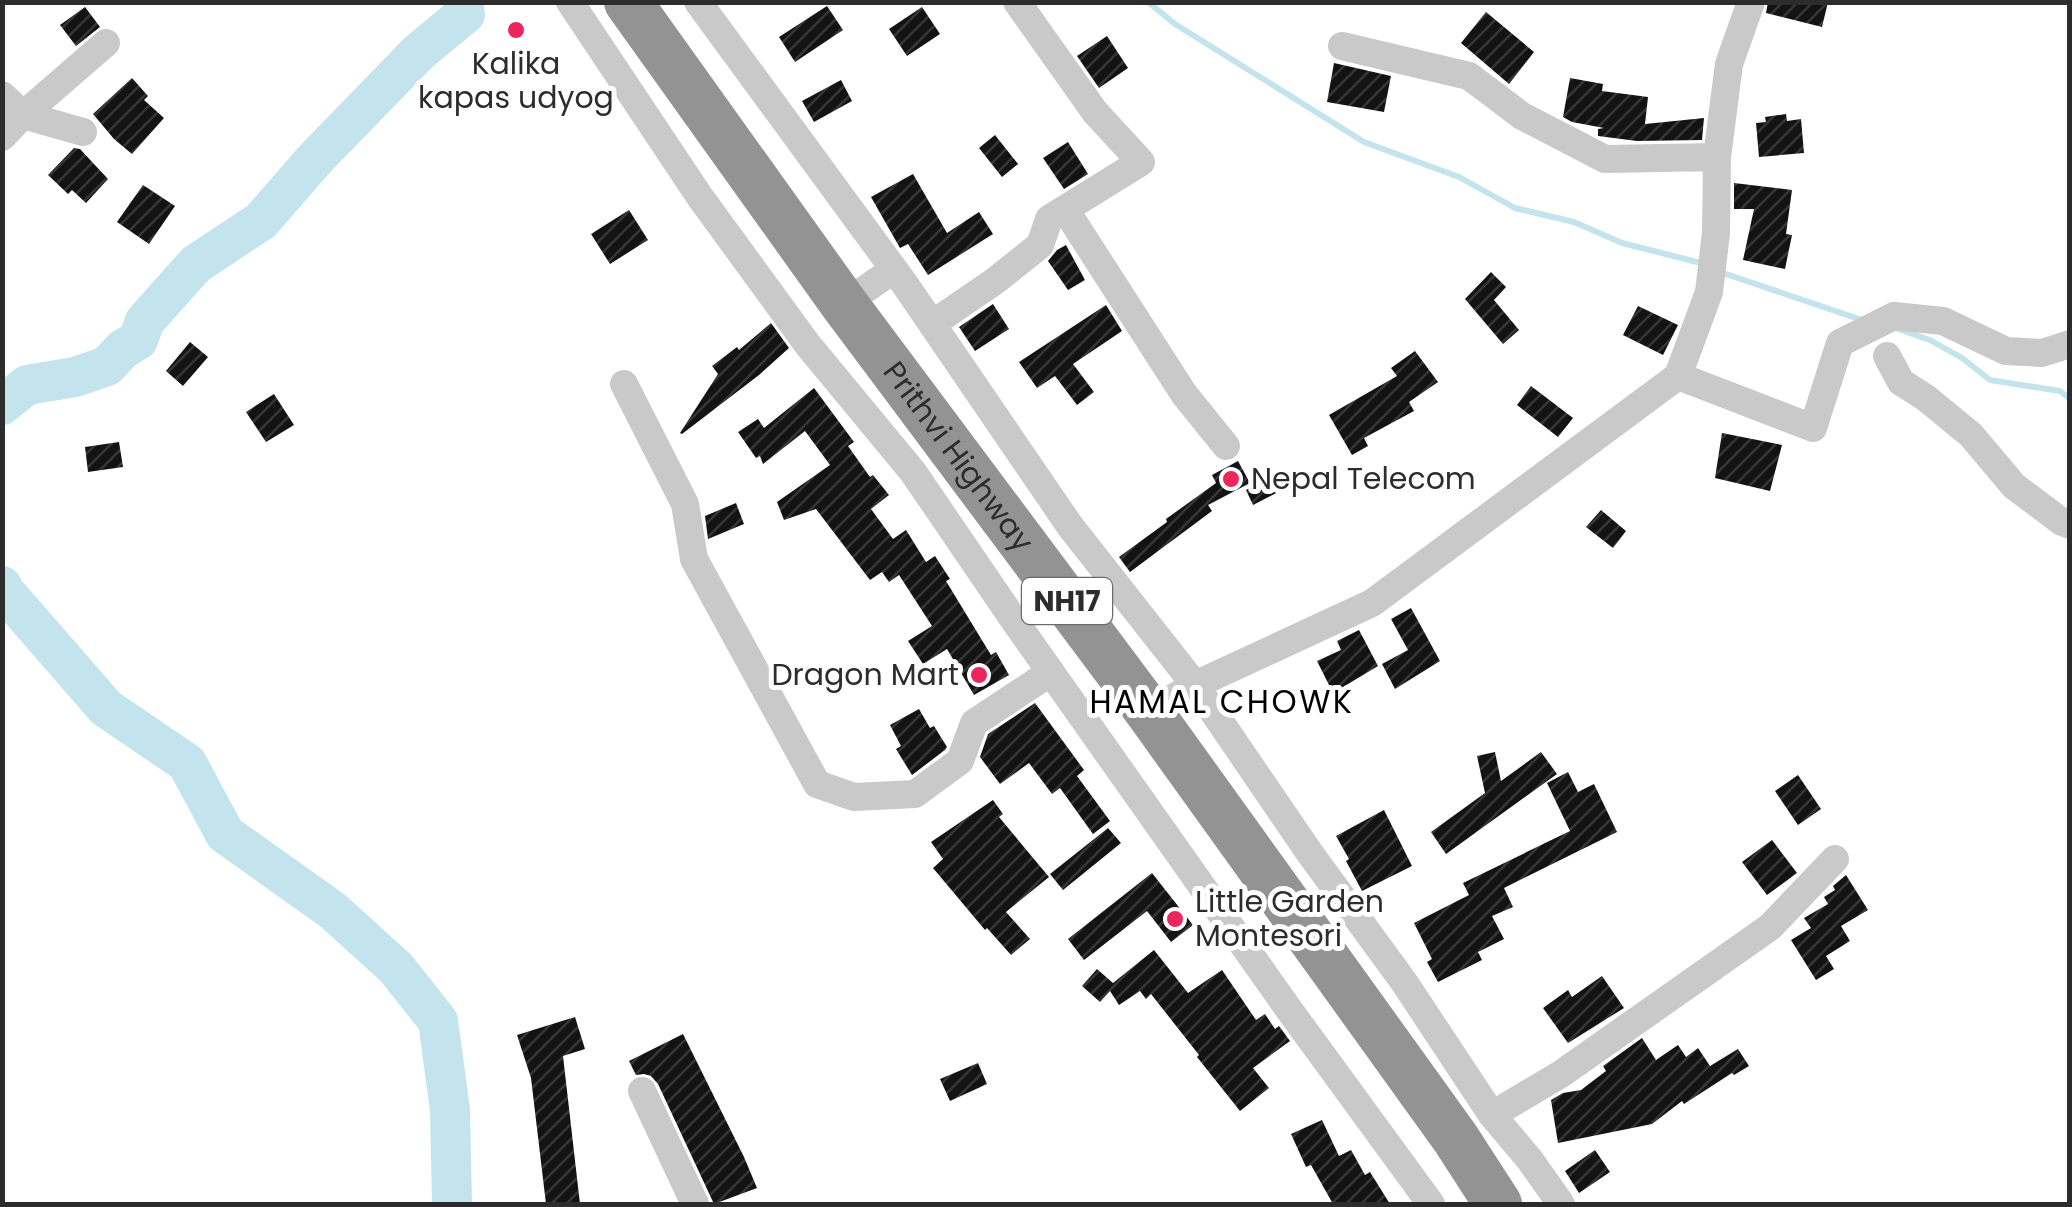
<svg xmlns="http://www.w3.org/2000/svg" width="2072" height="1207" font-family="Poppins,sans-serif">
<style>
.lines{fill:none;stroke-linecap:round;stroke-linejoin:round}
.stream{stroke:#c3e4ec;stroke-width:6}
.river{stroke:#c3e4ec;stroke-width:40}
.building{fill:url(#building-hatch)}
.street{stroke:#c9c9c9;stroke-width:28}
.highway{stroke:#939393;stroke-width:48}
.poi-dot{fill:#ec255c;stroke:#fff;stroke-width:4}
.labels{text-anchor:middle;stroke-width:10;stroke-linejoin:round;paint-order:stroke}
.shield{fill:#fff;stroke:#6b6b6b;stroke-width:2.5}
.shield-label{font-size:28px;font-weight:bold;fill:#2c2c2c}
.poi-label{font-size:30px;fill:#2c2c2c;stroke:#fff;text-anchor:start}
.street-label{font-size:30px;fill:#2c2c2c;stroke:#fff}
.neighbourhood-label{font-size:32px;letter-spacing:2.5px;fill:#000;stroke:#fff}
</style>
<defs>
<pattern id="building-hatch" width="6" height="6" patternUnits="userSpaceOnUse" patternTransform="scale(2.5)"><rect width="6" height="6" fill="#131313"/><path d="M-1 1l2-2M0 6l6-6M5 7l2-2" fill="none" stroke="#363636"/></pattern>
</defs>
<rect width="100%" height="100%" fill="#fff"/>
<g class="lines">
<path class="stream" d="M 1148,2 L 1175,24 L 1364,142 L 1459,177 L 1515,208 L 1574,222 L 1622,243 L 1697,262
M 1723,273 L 1862,320
M 1898,329 L 1930,340 L 1962,358 L 1990,380 L 2060,391 L 2070,399"/>
<path class="river" d="M 2,405 L 27,385 L 75,377 L 107,366 L 123,349 L 138,340 L 145,321 L 196,264 L 261,221 L 315,159 L 419,52 L 465,14 L 463,2
M 2,586 L 5,592 L 106,708 L 187,763 L 225,834 L 332,910 L 396,968 L 438,1021 L 450,1110 L 452,1204"/>
</g>
<path class="building" d="M 1768,2 L 1828,2 L 1822,27 L 1766,13 Z
M 827,6 L 843,30 L 795,62 L 779,37 Z
M 85,7 L 100,27 L 76,46 L 60,25 Z
M 922,7 L 940,34 L 907,56 L 889,29 Z
M 1486,12 L 1534,52 L 1509,84 L 1461,43 Z
M 1107,36 L 1128,68 L 1099,88 L 1077,56 Z
M 1334,63 L 1391,76 L 1384,112 L 1327,102 Z
M 132,78 L 148,96 L 144,100 L 164,118 L 132,154 L 114,139 L 93,114 Z
M 1570,78 L 1603,84 L 1602,91 L 1648,97 L 1645,124 L 1704,118 L 1702,140 L 1637,141 L 1598,136 L 1598,129 L 1604,128 L 1572,122 L 1563,117 Z
M 841,80 L 852,101 L 814,122 L 802,101 Z
M 1786,114 L 1787,121 L 1801,119 L 1804,153 L 1759,157 L 1756,123 L 1766,122 L 1765,117 Z
M 995,135 L 1018,164 L 1002,177 L 979,148 Z
M 1068,142 L 1088,174 L 1064,189 L 1043,158 Z
M 74,148 L 80,149 L 108,179 L 86,203 L 72,190 L 68,194 L 48,175 Z
M 913,174 L 947,233 L 979,212 L 993,234 L 928,275 L 908,244 L 900,248 L 871,197 Z
M 1734,183 L 1792,190 L 1786,234 L 1792,235 L 1785,269 L 1743,260 L 1754,209 L 1734,209 Z
M 143,185 L 175,206 L 149,244 L 117,222 Z
M 629,210 L 648,240 L 610,264 L 591,234 Z
M 1066,245 L 1085,280 L 1068,290 L 1048,261 L 1057,250 Z
M 1491,272 L 1506,287 L 1494,300 L 1519,330 L 1503,344 L 1465,299 Z
M 993,304 L 1009,329 L 975,351 L 959,327 Z
M 1106,305 L 1122,331 L 1073,364 L 1094,392 L 1077,405 L 1055,376 L 1037,388 L 1019,362 Z
M 1638,306 L 1678,325 L 1663,355 L 1623,335 Z
M 771,323 L 789,348 L 759,375 L 682,434 L 680,433 L 718,374 L 712,366 L 737,347 L 739,350 Z
M 190,342 L 208,357 L 183,386 L 166,371 Z
M 1415,351 L 1438,382 L 1409,402 L 1414,411 L 1364,438 L 1368,446 L 1352,455 L 1329,415 L 1397,376 L 1391,368 Z
M 1531,386 L 1573,418 L 1558,437 L 1517,405 Z
M 814,388 L 854,442 L 848,446 L 870,477 L 873,475 L 889,495 L 871,509 L 893,539 L 906,530 L 926,562 L 935,556 L 950,579 L 946,581 L 991,655 L 996,652 L 1009,675 L 974,695 L 947,649 L 923,664 L 908,641 L 932,626 L 899,575 L 889,582 L 882,572 L 870,580 L 816,509 L 784,520 L 777,502 L 830,465 L 805,431 L 763,464 L 760,456 L 756,458 L 738,432 L 758,419 L 764,428 Z
M 274,394 L 294,425 L 266,442 L 246,412 Z
M 1722,433 L 1782,445 L 1770,491 L 1715,478 Z
M 119,442 L 123,467 L 88,472 L 85,447 Z
M 1238,461 L 1250,483 L 1208,505 L 1212,511 L 1130,572 L 1119,557 L 1167,522 L 1166,519 L 1216,483 L 1212,475 Z
M 1281,472 L 1288,487 L 1253,505 L 1246,490 Z
M 736,503 L 744,524 L 708,539 L 705,516 Z
M 1601,510 L 1626,531 L 1613,548 L 1586,527 Z
M 1411,608 L 1440,661 L 1395,689 L 1382,664 L 1408,650 L 1391,619 Z
M 1359,630 L 1378,666 L 1333,693 L 1317,661 L 1341,650 L 1337,641 Z
M 1035,703 L 1084,770 L 1077,776 L 1110,821 L 1093,834 L 1060,788 L 1052,794 L 1029,763 L 1000,784 L 980,757 L 988,734 Z
M 919,709 L 930,728 L 934,726 L 947,747 L 945,750 L 912,775 L 896,749 L 901,746 L 890,725 Z
M 1495,752 L 1501,781 L 1541,752 L 1557,774 L 1446,854 L 1431,832 L 1485,793 L 1477,756 Z
M 1568,772 L 1578,792 L 1594,784 L 1617,832 L 1504,888 L 1513,907 L 1492,916 L 1504,939 L 1478,952 L 1482,960 L 1438,982 L 1427,962 L 1432,959 L 1414,923 L 1469,895 L 1463,883 L 1570,831 L 1547,783 Z
M 1798,775 L 1821,809 L 1798,825 L 1775,791 Z
M 993,800 L 1003,814 L 999,817 L 1049,877 L 1006,912 L 1030,939 L 1011,955 L 987,928 L 985,930 L 933,868 L 943,859 L 931,842 Z
M 1384,810 L 1412,866 L 1362,891 L 1346,861 L 1349,859 L 1336,836 Z
M 1108,828 L 1121,843 L 1063,890 L 1050,874 Z
M 1772,840 L 1797,873 L 1767,895 L 1742,862 Z
M 1152,873 L 1193,925 L 1171,942 L 1147,911 L 1084,960 L 1068,939 Z
M 1846,875 L 1868,910 L 1841,926 L 1850,941 L 1826,956 L 1834,969 L 1816,980 L 1791,940 L 1811,928 L 1804,918 L 1828,904 L 1824,897 L 1835,890 L 1833,886 Z
M 1154,950 L 1188,993 L 1222,970 L 1256,1020 L 1265,1014 L 1275,1029 L 1279,1026 L 1290,1041 L 1253,1068 L 1269,1088 L 1240,1111 L 1197,1057 L 1199,1055 L 1151,994 L 1146,999 L 1140,991 L 1119,1005 L 1110,991 L 1100,1002 L 1082,986 L 1097,969 L 1113,983 Z
M 1602,976 L 1624,1008 L 1568,1043 L 1543,1008 L 1568,990 L 1572,997 Z
M 575,1017 L 585,1049 L 563,1056 L 580,1204 L 546,1204 L 531,1078 L 517,1035 Z
M 683,1034 L 744,1157 L 757,1188 L 714,1204 L 658,1084 L 651,1076 L 644,1074 L 636,1075 L 629,1061 Z
M 1642,1038 L 1656,1060 L 1678,1045 L 1686,1057 L 1698,1048 L 1710,1066 L 1738,1049 L 1749,1066 L 1734,1075 L 1732,1073 L 1684,1104 L 1682,1101 L 1652,1124 L 1558,1143 L 1551,1100 L 1563,1093 L 1581,1090 L 1606,1071 L 1603,1066 Z
M 978,1063 L 987,1084 L 950,1101 L 940,1079 Z
M 1322,1120 L 1339,1156 L 1351,1150 L 1365,1175 L 1370,1172 L 1390,1204 L 1333,1204 L 1311,1165 L 1306,1167 L 1291,1134 Z
M 1595,1150 L 1610,1172 L 1579,1193 L 1565,1171 Z"/>
<g class="lines">
<path class="street" d="M 570,2 L 700,197 L 808,345 L 913,472 L 1016,623 L 1290,1011 L 1431,1204
M 698,2 L 904,283 L 1070,526 L 1195,685 L 1309,852 L 1404,982 L 1492,1115 L 1530,1160 L 1561,1204
M 1342,46 L 1469,76 L 1522,116 L 1605,159 L 1717,157
M 2,95 L 23,115 L 106,43
M 2,137 L 23,115 L 83,132
M 1065,209 L 1184,394 L 1226,446
M 844,304 L 893,270
M 932,324 L 995,281 L 1040,245 L 1049,219 L 1141,162 L 1095,112 L 1017,2
M 1887,356 L 1901,382 L 1926,398 L 1971,435 L 2014,486 L 2062,522 L 2070,525
M 1678,376 L 1813,428 L 1840,343 L 1894,316 L 1943,321 L 2006,351 L 2042,353 L 2070,344
M 624,384 L 685,504 L 694,559 L 817,784 L 854,797 L 915,794 L 960,761 L 974,723 L 1051,672
M 1149,712 L 1195,685 L 1372,603 L 1678,376 L 1709,292 L 1716,233 L 1717,157 L 1729,64 L 1751,2
M 642,1091 L 695,1204
M 1492,1115 L 1561,1074 L 1770,927 L 1835,859"/>
<path class="highway" id="s1" d="M 628,2 L 844,304 L 1149,712 L 1456,1139 L 1498,1204"/>
</g>
<g class="poi-dot">
<circle cx="516" cy="30" r="10"/>
<circle cx="1231" cy="479" r="10"/>
<circle cx="979" cy="675" r="10"/>
<circle cx="1175" cy="919" r="10"/>
</g>
<g class="labels">
<rect class="shield" x="1022" y="578" width="90" height="46" rx="8"/>
<g class="shield-label">
<text x="1067" y="611">NH17</text>
</g>
<g class="poi-label">
<text x="516" y="74" text-anchor="middle">Kalika<tspan x="516" dy="34">kapas udyog</tspan></text>
<text x="1251" y="489">Nepal Telecom</text>
<text x="959" y="685" text-anchor="end">Dragon Mart</text>
<text x="1195" y="912">Little Garden<tspan x="1195" dy="34">Montesori</tspan></text>
</g>
<g class="street-label">
<text dy="10" stroke="none"><textPath href="#s1" startOffset="562">Prithvi Highway</textPath></text>
</g>
<g class="neighbourhood-label">
<text x="1222" y="713">HAMAL CHOWK</text>
</g>
</g>
<rect width="2072" height="1207" fill="none" stroke="#2c2c2c" stroke-width="10"/>
</svg>
